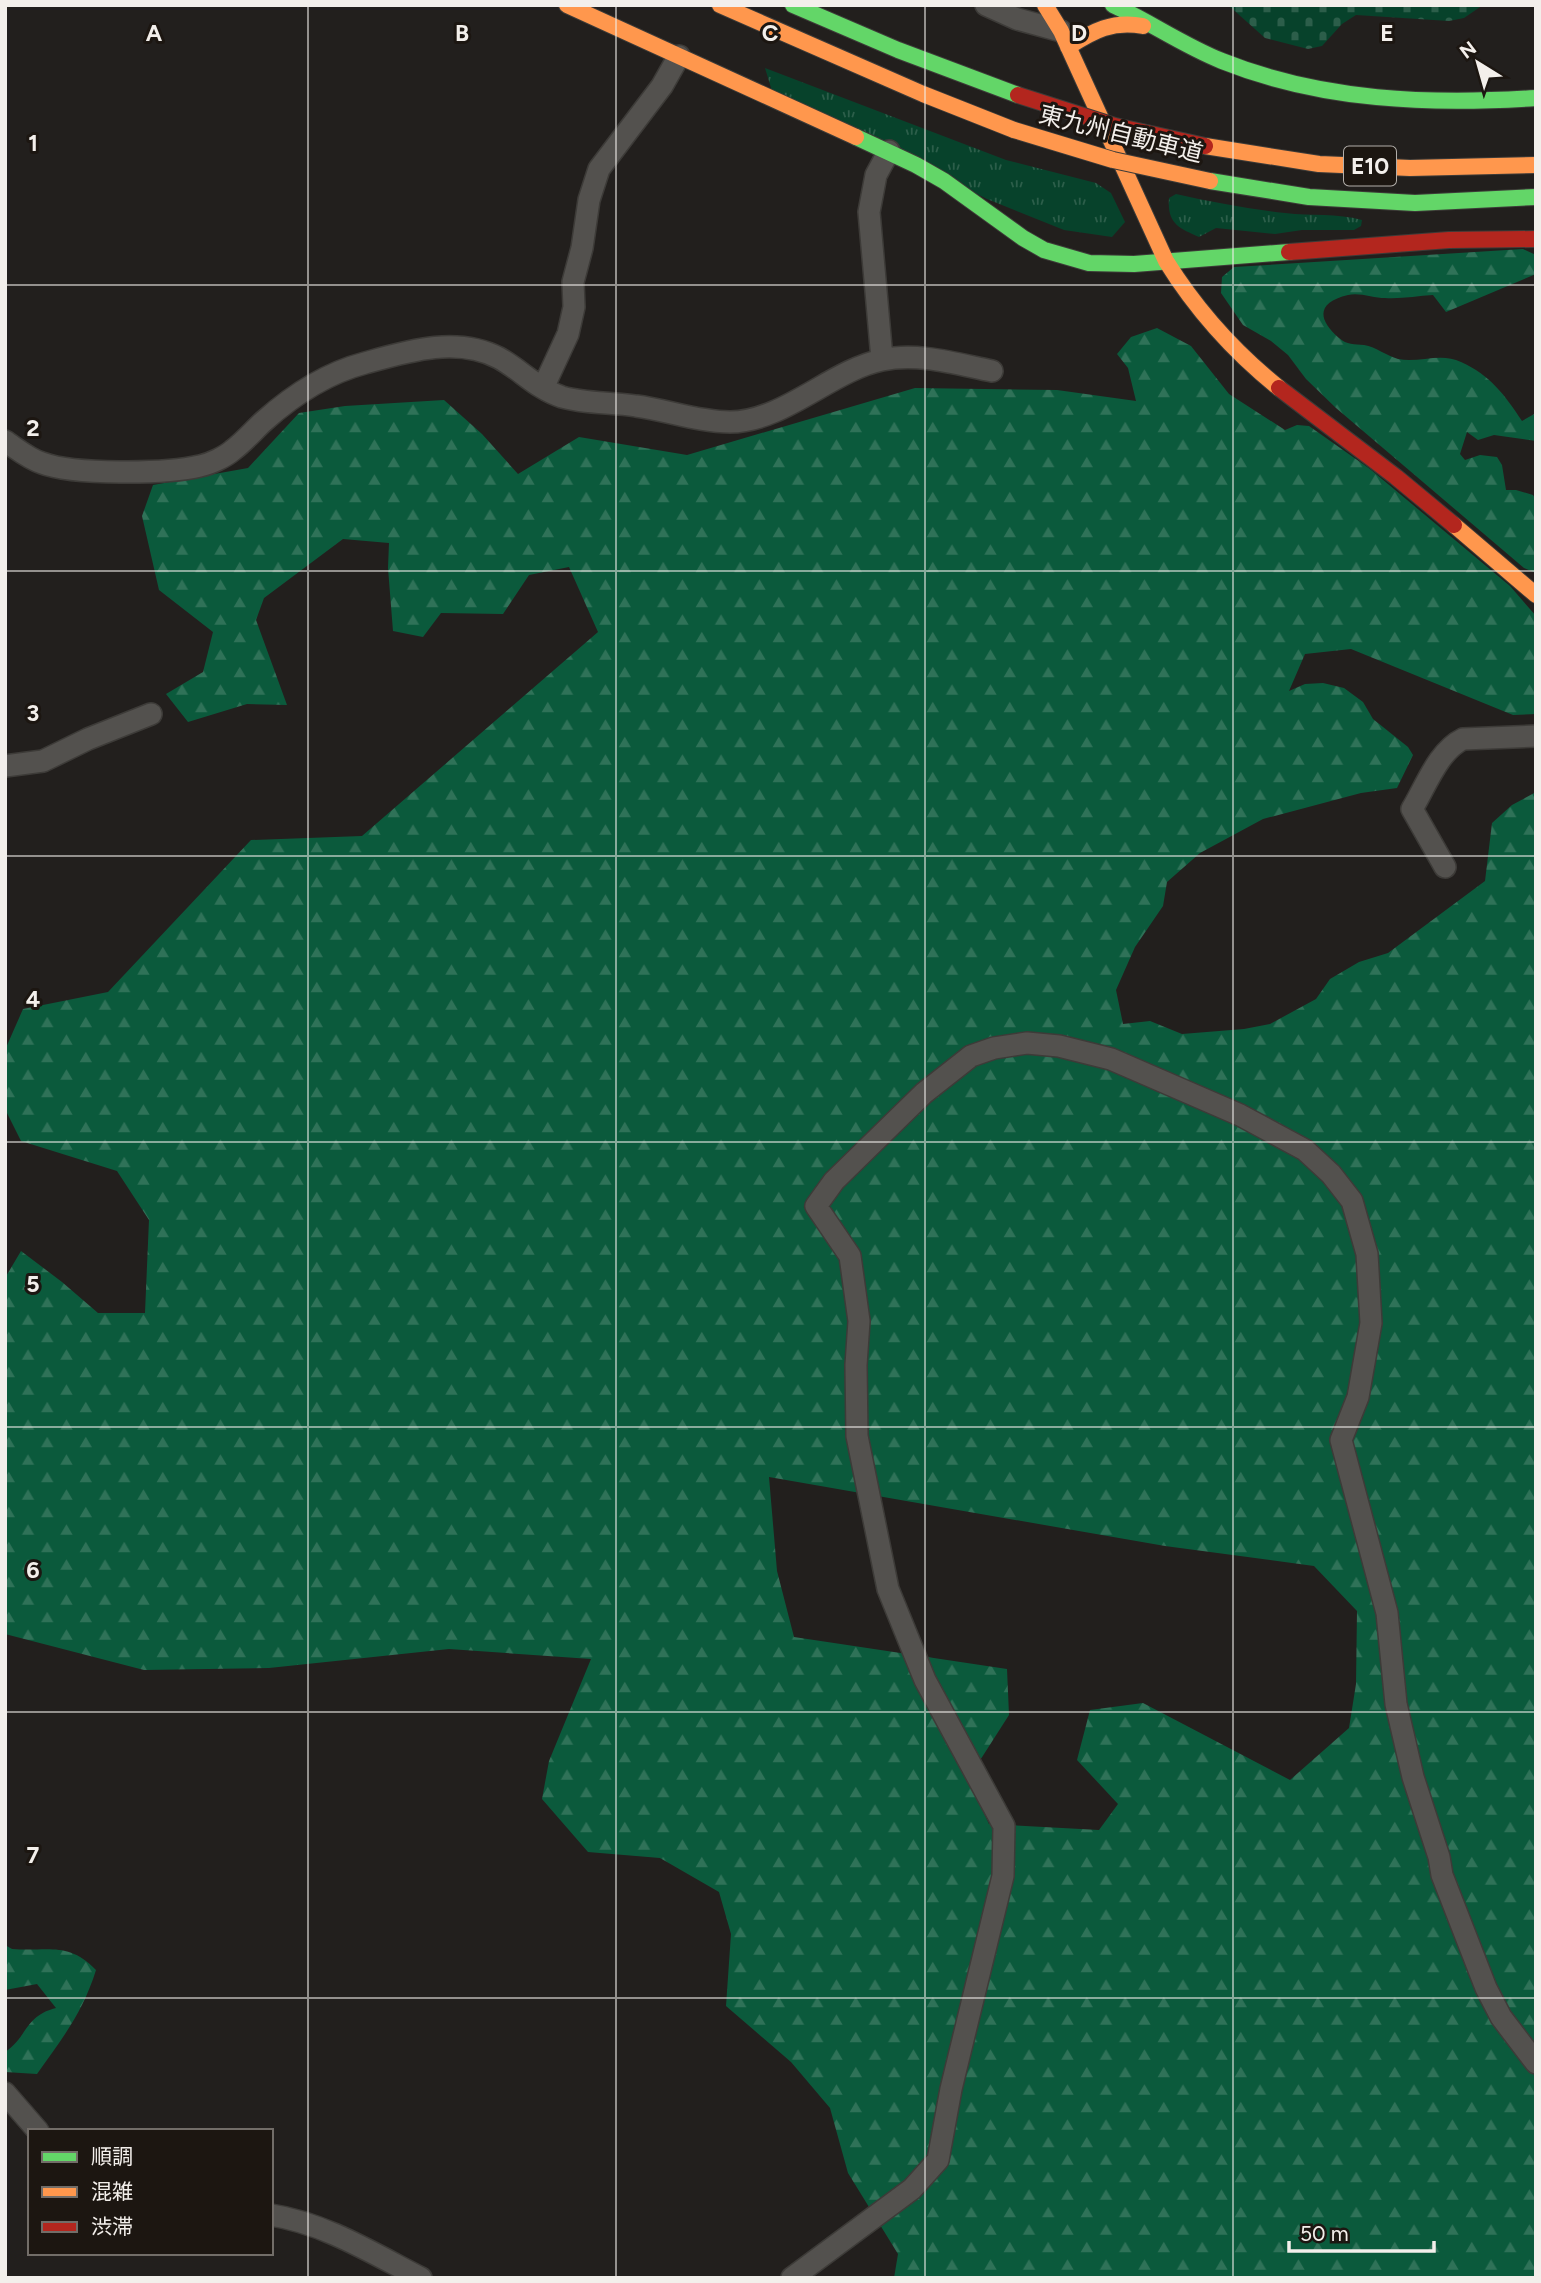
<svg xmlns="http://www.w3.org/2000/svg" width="1541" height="2283" font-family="Figtree,'Noto Sans JP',sans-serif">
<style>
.grass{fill:url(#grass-tufts)}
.forest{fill:url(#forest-firs);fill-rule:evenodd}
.cemetery{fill:url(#cemetery-stones)}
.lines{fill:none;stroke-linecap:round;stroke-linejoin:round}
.street-casing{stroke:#3d3b38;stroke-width:24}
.fast-casing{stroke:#3d3b38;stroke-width:18}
.slow-casing{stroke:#3d3b38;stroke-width:18}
.jam-casing{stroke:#3d3b38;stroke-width:18}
.street{stroke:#53514e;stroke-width:21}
.fast{stroke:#63d668;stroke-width:16}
.slow{stroke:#ff974d;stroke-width:16}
.jam{stroke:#b3261e;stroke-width:16}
.slow-bridge-casing{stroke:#3d3b38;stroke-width:18;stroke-linecap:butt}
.jam-bridge-casing{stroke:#3d3b38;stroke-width:18;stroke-linecap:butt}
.slow-bridge{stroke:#ff974d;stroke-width:16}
.jam-bridge{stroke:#b3261e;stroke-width:16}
.grid{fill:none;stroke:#f3efeb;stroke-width:2;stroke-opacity:0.55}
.labels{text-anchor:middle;stroke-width:6;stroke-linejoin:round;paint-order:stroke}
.shield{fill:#1c1611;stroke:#b2aeaa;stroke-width:2}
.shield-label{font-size:23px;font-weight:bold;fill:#f3efeb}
.street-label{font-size:24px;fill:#f3efeb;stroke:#1c1611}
.grid-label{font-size:23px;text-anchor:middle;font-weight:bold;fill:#f3efeb;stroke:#1c1611;stroke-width:6;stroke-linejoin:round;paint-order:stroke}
</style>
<defs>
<pattern id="grass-tufts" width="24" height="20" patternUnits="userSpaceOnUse" patternTransform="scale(1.75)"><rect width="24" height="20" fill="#07422b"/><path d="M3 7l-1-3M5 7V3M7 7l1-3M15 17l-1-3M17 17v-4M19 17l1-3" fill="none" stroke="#2c5e4a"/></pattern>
<pattern id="forest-firs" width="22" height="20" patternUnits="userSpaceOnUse" patternTransform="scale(1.75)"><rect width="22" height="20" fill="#0b5a3c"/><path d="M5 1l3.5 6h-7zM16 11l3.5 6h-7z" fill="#2f7258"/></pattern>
<pattern id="cemetery-stones" width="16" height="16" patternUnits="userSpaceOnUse" patternTransform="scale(1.75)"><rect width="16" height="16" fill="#07422b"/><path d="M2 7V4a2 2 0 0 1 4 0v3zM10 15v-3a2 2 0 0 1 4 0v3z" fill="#2c5e4a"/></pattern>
</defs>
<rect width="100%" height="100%" fill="#221f1d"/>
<path class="grass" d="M 765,68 L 1006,160 L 1096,183 L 1111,193 L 1125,222 L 1112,237 L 1064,230 L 987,199 L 772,91 Z
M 1176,194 C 1212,202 1248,209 1285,213 C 1311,216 1337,213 1362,220 L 1361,226 L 1354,230 L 1302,230 L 1275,234 L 1216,228 L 1199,237 C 1179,228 1167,224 1169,198 Z"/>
<path class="forest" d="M 1523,249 L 1536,255 L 1536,274 L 1446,312 L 1433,295 C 1417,296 1401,299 1385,298 C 1374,298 1359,292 1348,295 C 1318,302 1316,318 1339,338 C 1347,345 1354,344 1364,345 C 1376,347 1387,356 1398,359 C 1420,363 1441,352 1461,362 C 1490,375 1505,395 1522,421 L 1536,413 L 1536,441 L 1494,435 L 1478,440 L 1467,432 L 1460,454 L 1465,460 L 1480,455 L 1497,457 L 1502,465 L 1506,490 L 1516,490 L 1533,495 L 1536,500 L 1536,573 L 1524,568 L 1336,408 L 1306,379 L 1288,355 L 1271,341 L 1243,325 L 1221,293 L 1222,277 L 1234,267 Z
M 1157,328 L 1191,346 L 1229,394 L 1285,430 L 1297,425 L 1309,426 L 1370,469 L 1510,586 L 1536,616 L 1536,714 L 1513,715 L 1351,649 L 1305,654 L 1289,691 L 1305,684 L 1323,683 L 1344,688 L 1363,702 L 1373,719 L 1408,747 L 1413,755 L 1397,788 L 1361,793 L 1263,819 L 1200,853 L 1167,882 L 1163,906 L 1135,947 L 1116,990 L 1123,1024 L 1150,1021 L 1182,1034 L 1244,1029 L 1270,1024 L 1316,999 L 1330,979 L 1359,962 L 1388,953 L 1485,881 L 1492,823 L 1512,805 L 1536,792 L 1536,2278 L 894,2278 L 898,2254 L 848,2173 L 830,2108 L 791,2062 L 726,2006 L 731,1934 L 719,1892 L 660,1858 L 588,1852 L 542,1799 L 549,1761 L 591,1659 L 449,1649 L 269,1668 L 144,1670 L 5,1634 L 5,1278 L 21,1251 L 62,1282 L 98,1313 L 145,1313 L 149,1220 L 117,1171 L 21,1141 L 5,1109 L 5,1050 L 23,1009 L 108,992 L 251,840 L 362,836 L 598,632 L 569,567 L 529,575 L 503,614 L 441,613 L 423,637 L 393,631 L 388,568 L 389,543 L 343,539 L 264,598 L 256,620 L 287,705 L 247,704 L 188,722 L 166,694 L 203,672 L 213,632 L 159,590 L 142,516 L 153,485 L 248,468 L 299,413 L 345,406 L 444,400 L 482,434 L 518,474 L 579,437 L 687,455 L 915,388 L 1057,390 L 1136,401 L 1128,368 L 1117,354 L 1131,337 ZM 769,1477 L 1165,1546 L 1314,1566 L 1357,1611 L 1356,1684 L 1349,1728 L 1290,1780 L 1143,1703 L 1090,1710 L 1077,1760 L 1118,1804 L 1099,1830 L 989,1824 L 968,1779 L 1009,1715 L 1007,1669 L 794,1637 L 777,1571 Z
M 5,1945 L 12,1949 C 48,1952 68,1941 96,1970 C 83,2012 62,2039 37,2074 L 5,2072 L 5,2052 C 28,2037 24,2016 56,2008 L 37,1984 L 5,1990 Z"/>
<path class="cemetery" d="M 1228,5 L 1483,5 L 1464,18 L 1449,21 L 1356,15 L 1342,24 L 1322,46 L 1308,49 L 1265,38 Z"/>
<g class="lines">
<defs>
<path id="street" d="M 986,5 L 1017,19 L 1061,31
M 882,359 L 869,212 L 876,175 L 889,151
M 543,388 L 568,334 L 574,307 L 573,282 L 582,248 L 589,200 L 599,169 L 662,86 L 679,56
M 5,441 C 17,449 29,459 42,463 C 73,475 167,474 200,466 C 210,464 225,457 233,450 C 244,442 254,430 264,421 C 293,395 327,373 365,363 C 408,351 457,336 499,358 C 521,370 537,389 562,397 C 586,404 612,402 636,406 C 667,410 698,422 730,422 C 783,422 832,370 882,360 C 918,352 957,364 992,371
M 5,766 L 43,761 L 88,739 L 151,714
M 1445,867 L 1412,809 C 1426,786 1438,751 1463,739 L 1536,736
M 5,2093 L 38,2131
M 271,2215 C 324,2223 374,2254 421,2278
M 792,2278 L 912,2189 L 938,2160 L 951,2089 L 1003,1876 L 1004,1826 L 925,1680 L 888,1589 L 857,1436 L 856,1365 L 859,1321 L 850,1256 L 816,1206 L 834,1181 L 924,1093 L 971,1056 L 994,1048 L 1027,1043 L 1059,1046 L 1111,1059 L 1240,1115 L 1305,1150 L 1331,1174 L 1352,1201 L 1367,1254 L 1371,1323 L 1358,1397 L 1341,1440 L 1387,1613 L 1396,1704 L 1413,1777 L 1439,1857 L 1442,1875 L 1486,1988 L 1501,2017 L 1536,2063"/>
<path id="fast" d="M 793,5 L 898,50 L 1018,95
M 1113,5 C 1150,22 1184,46 1222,61 C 1322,101 1430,105 1536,98
M 856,137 L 916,165 L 944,181 L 1023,238 L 1044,250 L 1089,263 L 1134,264 L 1289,252
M 1210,181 L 1309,197 L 1415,203 L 1536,197"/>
<path id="slow" d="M 567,5 L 856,137
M 720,5 L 923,94 L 1014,130
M 1045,5 L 1061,31 L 1166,261 C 1197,311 1233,351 1279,388
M 1068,47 C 1093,31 1113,20 1143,26
M 1205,146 L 1319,164 L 1410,168 L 1536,165
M 1454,525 L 1536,595"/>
<path id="jam" d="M 1289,252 L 1449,240 L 1536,239
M 1279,388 L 1396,477 L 1454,525"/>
</defs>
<use href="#street" class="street-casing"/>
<use href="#fast" class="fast-casing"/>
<use href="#slow" class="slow-casing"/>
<use href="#jam" class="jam-casing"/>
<use href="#street" class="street"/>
<use href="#fast" class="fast"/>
<use href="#slow" class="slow"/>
<use href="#jam" class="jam"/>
<defs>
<path id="slow-bridge" d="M 1014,130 L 1113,160 L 1210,181"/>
<path id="jam-bridge" d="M 1018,95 L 1115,126 L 1205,146"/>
</defs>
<use href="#slow-bridge" class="slow-bridge-casing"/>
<use href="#jam-bridge" class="jam-bridge-casing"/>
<use href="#slow-bridge" class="slow-bridge"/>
<use href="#jam-bridge" class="jam-bridge"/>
</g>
<path class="grid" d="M 308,5 L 308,2278M 616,5 L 616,2278M 925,5 L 925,2278M 1233,5 L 1233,2278M 5,285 L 1536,285M 5,571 L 1536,571M 5,856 L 1536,856M 5,1142 L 1536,1142M 5,1427 L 1536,1427M 5,1712 L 1536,1712M 5,1998 L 1536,1998"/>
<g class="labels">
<rect class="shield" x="1344" y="146.5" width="52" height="39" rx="5"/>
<g class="shield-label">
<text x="1370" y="174">E10</text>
</g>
<g class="street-label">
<text transform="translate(1121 134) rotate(14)" y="8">東九州自動車道</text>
</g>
</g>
<g class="grid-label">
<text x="154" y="41">A</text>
<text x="462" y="41">B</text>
<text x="770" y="41">C</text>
<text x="1079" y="41">D</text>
<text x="1387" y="41">E</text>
<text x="33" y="151">1</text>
<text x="33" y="436">2</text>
<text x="33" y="721">3</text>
<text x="33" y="1007">4</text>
<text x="33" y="1292">5</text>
<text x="33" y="1578">6</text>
<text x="33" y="1863">7</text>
</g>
<rect width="1541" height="2283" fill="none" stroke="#f3efeb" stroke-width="14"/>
<rect x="28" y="2129" width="245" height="126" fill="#1c1611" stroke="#726d68" stroke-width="2"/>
<rect x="42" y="2152" width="35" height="10" fill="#63d668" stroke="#726d68" stroke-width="2"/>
<text x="91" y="2164" font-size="21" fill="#f3efeb">順調</text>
<rect x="42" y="2187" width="35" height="10" fill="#ff974d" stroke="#726d68" stroke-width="2"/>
<text x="91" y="2199" font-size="21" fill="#f3efeb">混雑</text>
<rect x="42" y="2222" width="35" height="10" fill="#b3261e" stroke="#726d68" stroke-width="2"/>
<text x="91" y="2234" font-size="21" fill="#f3efeb">渋滞</text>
<g transform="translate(1478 63) rotate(323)" stroke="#1c1611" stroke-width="5" paint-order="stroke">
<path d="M0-5L12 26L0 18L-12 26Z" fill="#f3efeb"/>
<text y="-10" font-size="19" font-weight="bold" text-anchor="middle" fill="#f3efeb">N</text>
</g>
<path d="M1289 2241v10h145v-10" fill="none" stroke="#f3efeb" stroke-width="3.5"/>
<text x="1300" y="2241" font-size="21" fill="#f3efeb" stroke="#1c1611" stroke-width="5" paint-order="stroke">50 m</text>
</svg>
